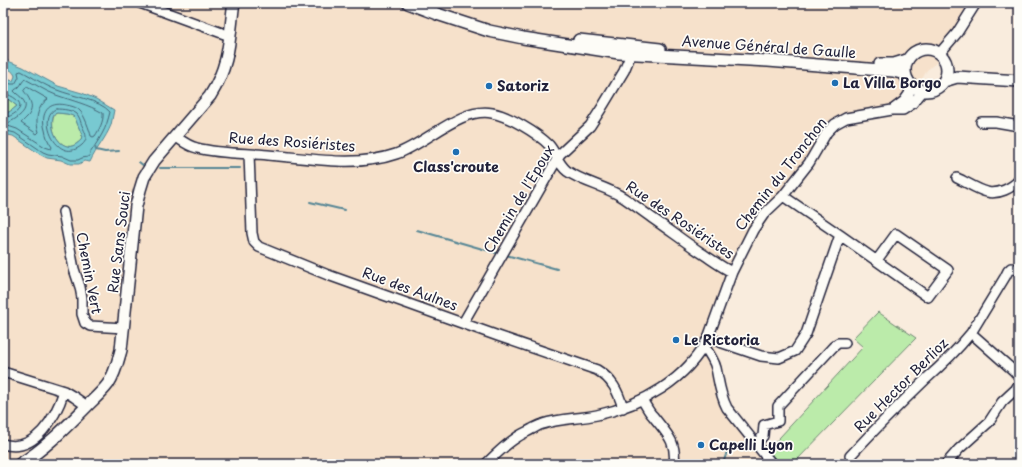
<svg xmlns="http://www.w3.org/2000/svg" width="1022" height="467" font-family="'Playpen Sans',sans-serif">
<style>
.built{fill:#f6e1cb}
.green{fill:#bbebaa;stroke:#6e8672}
.water{fill:#78c9d1;stroke:#568695;fill-rule:evenodd}
.lines{fill:none;stroke-linecap:round;stroke-linejoin:round}
.shore{stroke:#446577;stroke-width:1}
.stream{stroke:#568695;stroke-width:2}
.minor-casing{stroke:#22223b;stroke-width:12}
.major-casing{stroke:#22223b;stroke-width:14}
.minor{stroke:#fdfcf7;stroke-width:9}
.major{stroke:#fdfcf7;stroke-width:11}
.poi-dot{fill:#1f6fb2;stroke:#fdfcf7;stroke-width:1.5}
.labels{text-anchor:middle;stroke-width:3.5;stroke-linejoin:round;paint-order:stroke}
.street-label{font-size:14px;fill:#22223b;stroke:#fdfcf7}
.poi-label{font-size:14px;font-weight:bold;fill:#22223b;stroke:#fdfcf7;text-anchor:start}
</style>
<rect width="100%" height="100%" fill="#f9ecdd"/>
<filter id="ink" filterUnits="userSpaceOnUse"><feTurbulence type="fractalNoise" baseFrequency=".025" numOctaves="2"/><feDisplacementMap in="SourceGraphic" scale="8" xChannelSelector="R" yChannelSelector="G"/><feConvolveMatrix kernelMatrix="1 2 1 2 8 2 1 2 1" color-interpolation-filters="sRGB"/></filter>
<g filter="url(#ink)">
<path class="built" d="M 3,3 L 978,3 L 979,5 L 950,52 L 927,70 L 909,103 L 835,124 L 750,231 L 713,325 L 721,401 L 769,464 L 3,464 Z"/>
<path class="green" d="M 3,97 L 8,99 L 17,106 C 12,110 9,113 3,114 Z
M 57,113 L 67,114 L 73,116 L 75,118 L 82,135 L 81,140 C 78,143 72,148 67,146 C 55,143 49,124 55,114 Z
M 878,312 L 916,338 L 793,464 L 779,464 L 768,450 L 863,347 L 853,338 Z"/>
<path class="water" d="M 3,59 L 23,67 L 58,86 L 82,93 L 96,99 L 114,110 C 113,115 112,120 111,125 C 106,138 96,149 90,162 L 84,161 L 79,164 L 70,164 L 61,160 L 47,158 L 41,155 L 13,136 L 3,134 L 3,114 C 9,113 12,110 17,106 L 8,99 L 3,97 L 3,76 L 7,79 L 13,81 L 15,76 C 13,70 8,69 3,67 ZM 57,113 L 67,114 L 73,116 L 75,118 L 82,135 L 81,140 C 78,143 72,148 67,146 C 55,143 49,124 54,114 Z"/>
<g class="lines">
<path class="shore" d="M 25,79 C 35,84 45,91 56,95 C 73,101 87,104 103,113 C 104,121 99,130 95,136 L 93,137 L 91,136 C 90,131 84,114 80,111 C 77,107 71,106 66,105 C 48,101 40,113 45,130 C 46,136 48,142 52,147 L 51,149 L 45,147 L 17,129 L 8,126 L 7,124 L 8,123 C 16,119 31,110 23,100 C 21,96 16,94 14,91 C 15,89 17,89 19,87 C 22,84 22,81 25,79 Z
M 3,81 L 11,84 L 15,84 L 19,77 L 18,72 L 21,71 C 33,77 45,86 57,90 C 72,96 100,100 110,112 C 108,120 106,127 102,134 C 98,142 92,149 88,157 L 82,158 L 78,160 L 71,160 L 62,156 L 48,154 L 43,152 L 15,133 L 3,130
M 27,87 L 48,99 C 46,101 43,103 41,106 C 36,115 36,123 39,132 L 37,134 L 21,123 C 23,121 25,119 28,116 C 35,107 30,99 24,91 Z
M 3,93 C 8,94 20,99 20,106 C 20,112 8,118 3,118
M 56,109 C 63,109 72,110 77,114 C 79,117 80,119 81,123 C 84,131 90,138 82,145 C 57,167 36,115 56,109 Z"/>
<path class="stream" d="M 95,147 L 96,150 L 105,152 L 119,151
M 139,162 L 144,166
M 160,168 L 240,168
M 310,202 L 344,210
M 417,230 L 500,254
M 506,255 L 557,269
M 723,464 L 729,445"/>
<defs>
<path id="minor" d="M 140,3 L 230,36
M 939,54 L 957,33 L 976,3
M 892,110 L 904,101 L 909,94 L 911,85
M 981,122 L 996,122 L 1019,126
M 175,136 C 182,141 188,146 197,148 C 220,154 245,153 268,155 C 309,158 356,168 396,154 C 426,144 460,107 492,113 C 509,116 537,133 549,145 C 556,153 558,164 567,171 C 584,183 606,186 624,198 C 633,204 642,211 652,218 C 668,229 684,241 700,252 C 711,259 721,267 732,272
M 249,154 L 252,233 L 254,242 L 259,247 L 328,275 L 498,336 L 597,370 C 612,379 618,391 623,408
M 957,178 C 966,182 978,190 987,192 C 998,195 1012,188 1019,180
M 63,212 L 74,269 L 80,287 L 82,298 L 82,314 L 85,323 L 90,326 L 124,328
M 840,235 L 928,297 L 948,270 L 896,234 L 877,260
M 463,323 L 560,154 L 590,126 L 601,109 L 624,71 L 633,49
M 708,338 L 761,356 L 779,358 L 795,351 L 806,334 L 840,235 L 783,196
M 704,346 C 709,353 714,360 716,368 C 719,382 720,395 727,408 L 772,464
M 3,372 L 64,391 L 74,397 L 87,406
M 642,400 C 646,405 648,411 653,416 C 666,433 677,441 674,464
M 3,444 C 35,454 56,417 64,391
M 756,444 L 763,436 L 764,425 L 778,421 L 778,406 L 833,347 L 838,343 L 845,343
M 850,456 C 875,429 900,404 926,379 C 942,365 957,350 971,333 L 1005,277 L 1008,271 L 1011,268 L 1019,271
M 486,464 C 495,455 505,445 516,438 C 521,434 527,432 532,429 C 536,427 539,425 543,424 C 560,418 579,419 597,415 C 642,405 687,380 708,338 L 732,272 L 753,230 L 764,214 L 783,196 L 809,163 L 827,132 L 835,124 L 846,118 L 892,110 L 903,110 L 912,104 L 923,91
M 946,464 L 959,449 L 989,422 L 1002,402 L 1016,389 L 1019,383 L 1019,377 L 1014,371 L 971,333"/>
<path id="major" d="M 408,3 L 437,14 L 489,31 L 523,38 L 619,53 L 768,61 L 893,71 L 905,74
M 579,40 L 660,49
M905 70a21 21 0 1 1 42 0a21 21 0 1 1-42 0Z
M 880,64 L 894,64 L 907,60
M 944,81 L 957,77 L 1019,81
M 20,464 C 45,449 66,427 87,406 C 94,399 102,392 108,384 C 115,374 118,361 121,350 L 136,206 L 140,190 L 144,177 L 154,161 L 210,96 C 229,66 229,43 233,9 L 234,3"/>
</defs>
<use href="#minor" class="minor-casing"/>
<use href="#major" class="major-casing"/>
<use href="#minor" class="minor"/>
<use href="#major" class="major"/>
</g>
</g>
<g class="poi-dot">
<circle cx="835" cy="83" r="4"/>
<circle cx="489" cy="86" r="4"/>
<circle cx="456" cy="152" r="4"/>
<circle cx="676" cy="340" r="4"/>
<circle cx="701" cy="445" r="4"/>
</g>
<g class="labels">
<g class="street-label">
<text transform="translate(769 47) rotate(4)" y="5">Avenue Général de Gaulle</text>
<text transform="translate(292 142) rotate(4)" y="5">Rue des Rosiéristes</text>
<text transform="translate(781 174) rotate(-52)" y="5">Chemin du Tronchon</text>
<text transform="translate(519 199) rotate(-59)" y="5">Chemin de l'Epoux</text>
<text transform="translate(680 220) rotate(34)" y="5">Rue des Rosiéristes</text>
<text transform="translate(119 242) rotate(-83)" y="5">Rue Sans Souci</text>
<text transform="translate(89 273) rotate(79)" y="5">Chemin Vert</text>
<text transform="translate(410 289) rotate(20)" y="5">Rue des Aulnes</text>
<text transform="translate(901 385) rotate(-45)" y="5">Rue Hector Berlioz</text>
</g>
<g class="poi-label">
<text x="843" y="88">La Villa Borgo</text>
<text x="497" y="91">Satoriz</text>
<text x="456" y="172" text-anchor="middle">Class'croute</text>
<text x="684" y="345">Le Rictoria</text>
<text x="709" y="450">Capelli Lyon</text>
</g>
</g>
<rect width="1022" height="467" fill="none" stroke="#fdfcf7" stroke-width="16"/>
<rect x="8" y="8" width="1006" height="451" fill="none" stroke="#22223b" stroke-width="1.5" filter="url(#ink)"/>
</svg>
